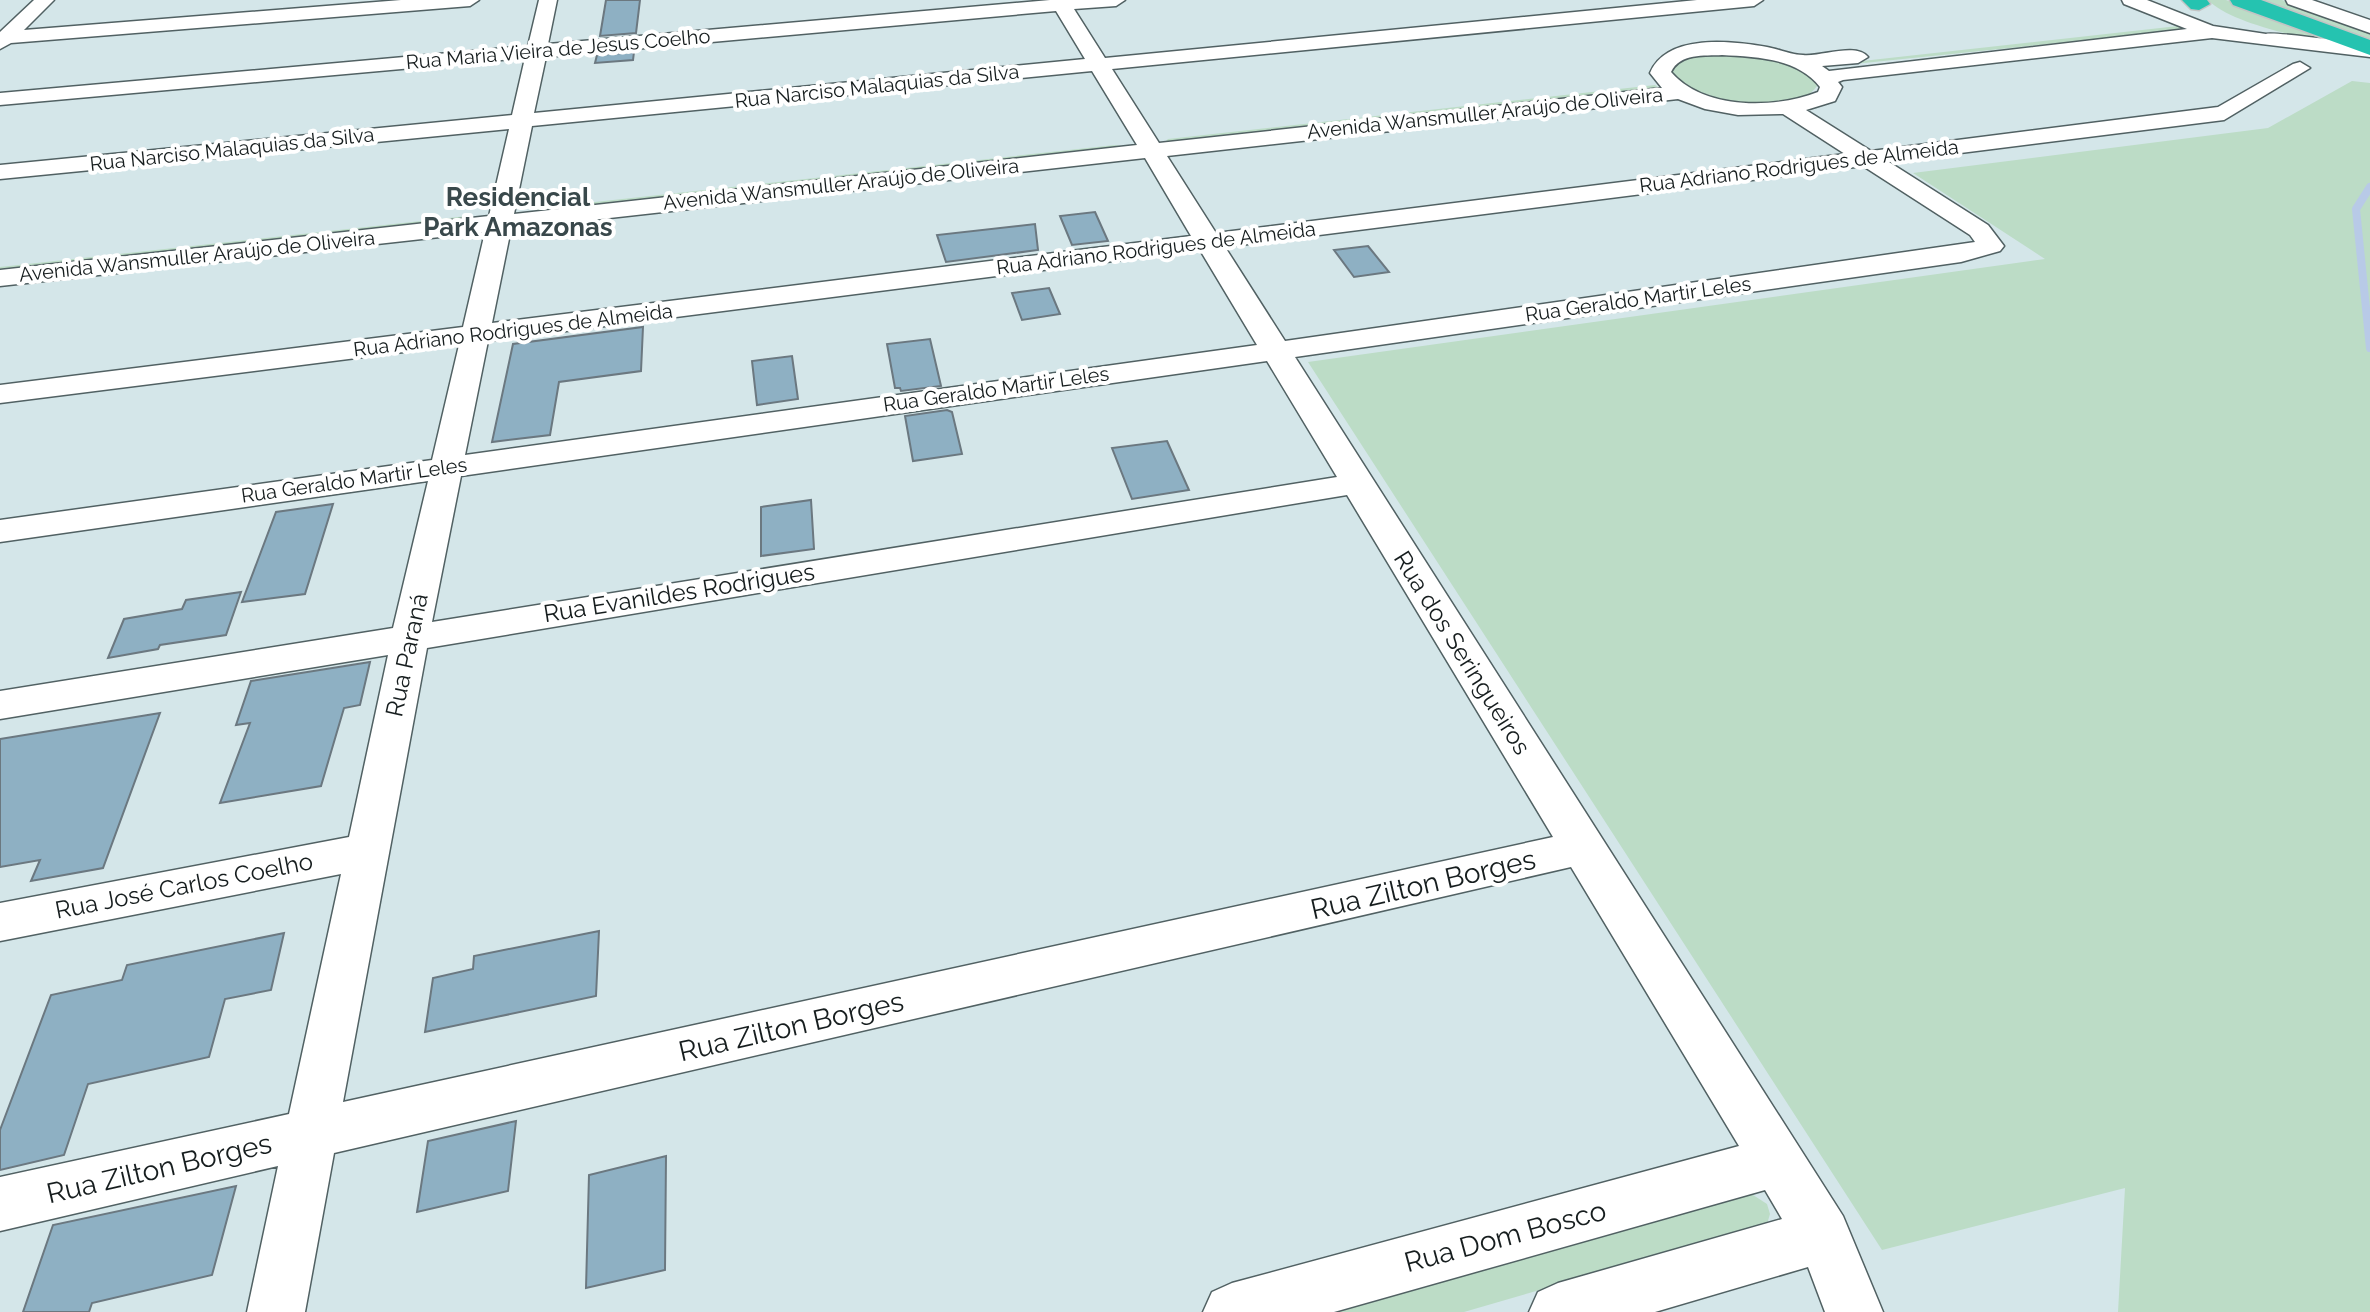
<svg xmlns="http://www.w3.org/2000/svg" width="2370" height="1312" font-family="Raleway,sans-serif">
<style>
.green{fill:#bcdcc6}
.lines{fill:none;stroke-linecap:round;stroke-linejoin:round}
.stream{stroke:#b8cae7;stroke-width:8}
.building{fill:#8eb0c3;stroke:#6b7880;stroke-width:2}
.minor-casing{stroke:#516163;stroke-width:3}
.highway-casing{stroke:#c2c4c4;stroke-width:3}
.minor{fill:#fff;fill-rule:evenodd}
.highway{fill:#25c3b0;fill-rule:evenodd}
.labels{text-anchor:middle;stroke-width:8;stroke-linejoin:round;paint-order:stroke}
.far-street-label{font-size:20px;fill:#161d1e;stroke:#fff}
.street-label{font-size:24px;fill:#161d1e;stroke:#fff}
.far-district-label{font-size:26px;font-weight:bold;fill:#39484b;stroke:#fff}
.near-street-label{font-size:28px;fill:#161d1e;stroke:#fff}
</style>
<rect width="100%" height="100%" fill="#d4e6e9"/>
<path class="green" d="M 2208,0 L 2226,0 L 2355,48 C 2319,41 2233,26 2208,0 Z
M 2257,0 L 2282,0 L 2370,32 L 2370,42 Z
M 2178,26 L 2186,30 L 1825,67 L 1826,65 Z
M 1705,53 C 1748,54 1777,56 1814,78 L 1817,86 C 1797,118 1689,103 1672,71 L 1676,63 Z
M 2352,81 L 2370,83 L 2370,1312 L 2118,1312 L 2125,1188 L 1882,1250 L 1308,362 L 2045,259 L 1913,173 L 2268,128 Z
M 1655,85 L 1661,89 L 1173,144 L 1165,142 L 1168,139 Z
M 1115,145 L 1121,146 L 1119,149 L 540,214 L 533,212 L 540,208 Z
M 467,216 L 472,218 L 467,221 L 0,273 L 0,267 Z
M 1750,1193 L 1767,1204 L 1770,1214 L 1767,1224 L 1464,1312 L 1327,1312 Z"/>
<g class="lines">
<path class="stream" d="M 2370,187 L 2356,209 L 2370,348"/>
</g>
<path class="building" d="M 606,0 L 640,0 L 636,33 L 600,36 Z
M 634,52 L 633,60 L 595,63 L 597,55 Z
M 1095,212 L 1108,241 L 1072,245 L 1060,216 Z
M 1035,224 L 1038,250 L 946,262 L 937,235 Z
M 1368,246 L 1389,272 L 1354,277 L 1334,250 Z
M 1049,288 L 1060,314 L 1022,320 L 1012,293 Z
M 643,327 L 641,371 L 559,382 L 550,435 L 492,442 L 513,344 Z
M 930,339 L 941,386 L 901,391 L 900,388 L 895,388 L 887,344 Z
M 792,356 L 798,399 L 757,405 L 752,361 Z
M 947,410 L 952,412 L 962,454 L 913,461 L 905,416 Z
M 1167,441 L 1189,490 L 1132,499 L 1112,448 Z
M 811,500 L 814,549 L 761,556 L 761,507 Z
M 333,504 L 305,594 L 242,602 L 276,512 Z
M 241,592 L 226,635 L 160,645 L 158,649 L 108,658 L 124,619 L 182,609 L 186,600 Z
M 370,662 L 360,705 L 344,708 L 321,786 L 220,803 L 250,723 L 236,725 L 251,681 Z
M 160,713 L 103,868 L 31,881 L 40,860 L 0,867 L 0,739 Z
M 599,931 L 596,996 L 425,1032 L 433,978 L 473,969 L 474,956 Z
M 284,933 L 271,990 L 225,999 L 209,1057 L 88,1084 L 64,1155 L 0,1170 L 0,1130 L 51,995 L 122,980 L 127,965 Z
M 516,1121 L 508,1191 L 417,1212 L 428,1141 Z
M 666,1156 L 665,1270 L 586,1288 L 589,1175 Z
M 236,1186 L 212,1275 L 92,1303 L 89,1312 L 23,1312 L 53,1225 Z"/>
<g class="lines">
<defs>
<path id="minor" d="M 34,0 L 54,0 L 24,30 L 401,0 L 479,0 L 470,6 L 11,43 L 0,49 L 0,32 Z
M 539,0 L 557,0 L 548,44 L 1050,0 L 1125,0 L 1116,6 L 1074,9 L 1105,58 L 1697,0 L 1763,0 L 1754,6 L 1112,69 L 1159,143 L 1662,88 L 1650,73 C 1667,33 1732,41 1767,47 C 1779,49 1791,55 1803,55 C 1821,57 1856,42 1868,57 L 1858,63 L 1822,66 L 1829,71 L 2187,29 L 2124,4 L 2122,0 L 2147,0 L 2213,26 L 2266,34 C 2273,31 2354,43 2370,45 L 2370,57 L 2212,38 L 1843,80 L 1838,82 L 1842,87 L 1835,101 L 1806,110 L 1871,151 L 2218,107 L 2293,64 L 2300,62 L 2310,68 L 2224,120 L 1889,162 L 1988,225 L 2004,246 L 2000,251 L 1961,262 L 1295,357 L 1843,1216 L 1883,1312 L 1825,1312 L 1808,1267 L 1655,1312 L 1529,1312 L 1538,1292 L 1558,1283 L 1782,1219 L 1765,1190 L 1334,1312 L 1203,1312 L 1212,1292 L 1232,1283 L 1739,1146 L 1571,867 L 334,1153 L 305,1312 L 247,1312 L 278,1166 L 0,1231 L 0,1177 L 289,1114 L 341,874 L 0,941 L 0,903 L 349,837 L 388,655 L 0,719 L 0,691 L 393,628 L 428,481 L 0,542 L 0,520 L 432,460 L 459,345 L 0,403 L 0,385 L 463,327 L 485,232 L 0,286 L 0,270 L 489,216 L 509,129 L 0,179 L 0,165 L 512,115 L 525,58 L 0,105 L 0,93 L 528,46 ZM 1056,11 L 1085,59 L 534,113 L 546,57 ZM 1722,55 C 1757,57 1797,58 1820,87 L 1818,92 C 1774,109 1704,110 1671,72 C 1680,53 1704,56 1722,55 ZM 1092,71 L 1137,145 L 514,214 L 532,126 ZM 1678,99 L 1705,109 L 1738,115 L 1783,114 L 1845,154 L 1216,233 L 1167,156 ZM 1145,158 L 1191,236 L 492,323 L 511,229 ZM 1863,166 L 1970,235 L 1975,242 L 1285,341 L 1225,247 ZM 1200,250 L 1257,345 L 465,455 L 488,341 ZM 1267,361 L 1337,477 L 432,622 L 461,476 ZM 1347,495 L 1553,837 L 343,1102 L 427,648 Z
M 2286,0 L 2312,0 L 2370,20 L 2370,33 L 2288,4 Z"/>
<path id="highway" d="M 2182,0 L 2207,0 L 2210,4 L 2199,10 L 2191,9 Z
M 2230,0 L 2261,0 L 2370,40 L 2370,55 L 2233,5 Z"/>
</defs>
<use href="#minor" class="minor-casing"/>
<use href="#highway" class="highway-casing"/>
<use href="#minor" class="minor"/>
<use href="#highway" class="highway"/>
</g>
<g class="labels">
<g class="far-street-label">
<text transform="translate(558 49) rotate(-5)" y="7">Rua Maria Vieira de Jesus Coelho</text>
<text transform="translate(877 86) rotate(-6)" y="7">Rua Narciso Malaquias da Silva</text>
<text transform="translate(1485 113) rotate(-6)" y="7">Avenida Wansmuller Araújo de Oliveira</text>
<text transform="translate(232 149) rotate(-6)" y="7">Rua Narciso Malaquias da Silva</text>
<text transform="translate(1799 166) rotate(-7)" y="7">Rua Adriano Rodrigues de Almeida</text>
<text transform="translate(841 184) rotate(-6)" y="7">Avenida Wansmuller Araújo de Oliveira</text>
<text transform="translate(1156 248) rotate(-7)" y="7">Rua Adriano Rodrigues de Almeida</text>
<text transform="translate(197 256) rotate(-6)" y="7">Avenida Wansmuller Araújo de Oliveira</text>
<text transform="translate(1638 299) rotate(-8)" y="7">Rua Geraldo Martir Leles</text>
<text transform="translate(513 330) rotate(-7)" y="7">Rua Adriano Rodrigues de Almeida</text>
<text transform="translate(996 389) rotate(-8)" y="7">Rua Geraldo Martir Leles</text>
<text transform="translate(354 480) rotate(-8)" y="7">Rua Geraldo Martir Leles</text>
</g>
<g class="street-label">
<text transform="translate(679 593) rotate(-9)" y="8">Rua Evanildes Rodrigues</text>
<text transform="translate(1462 653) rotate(58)" y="8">Rua dos Seringueiros</text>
<text transform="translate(407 655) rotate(-78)" y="8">Rua Paraná</text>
<text transform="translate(184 886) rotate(-11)" y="8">Rua José Carlos Coelho</text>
</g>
<g class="far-district-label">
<text x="518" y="206">Residencial<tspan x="518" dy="30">Park Amazonas</tspan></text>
</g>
<g class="near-street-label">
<text transform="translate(1423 884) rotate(-13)" y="10">Rua Zilton Borges</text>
<text transform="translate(791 1026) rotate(-13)" y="10">Rua Zilton Borges</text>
<text transform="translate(159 1168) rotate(-13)" y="10">Rua Zilton Borges</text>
<text transform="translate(1505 1236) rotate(-15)" y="10">Rua Dom Bosco</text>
</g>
</g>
</svg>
